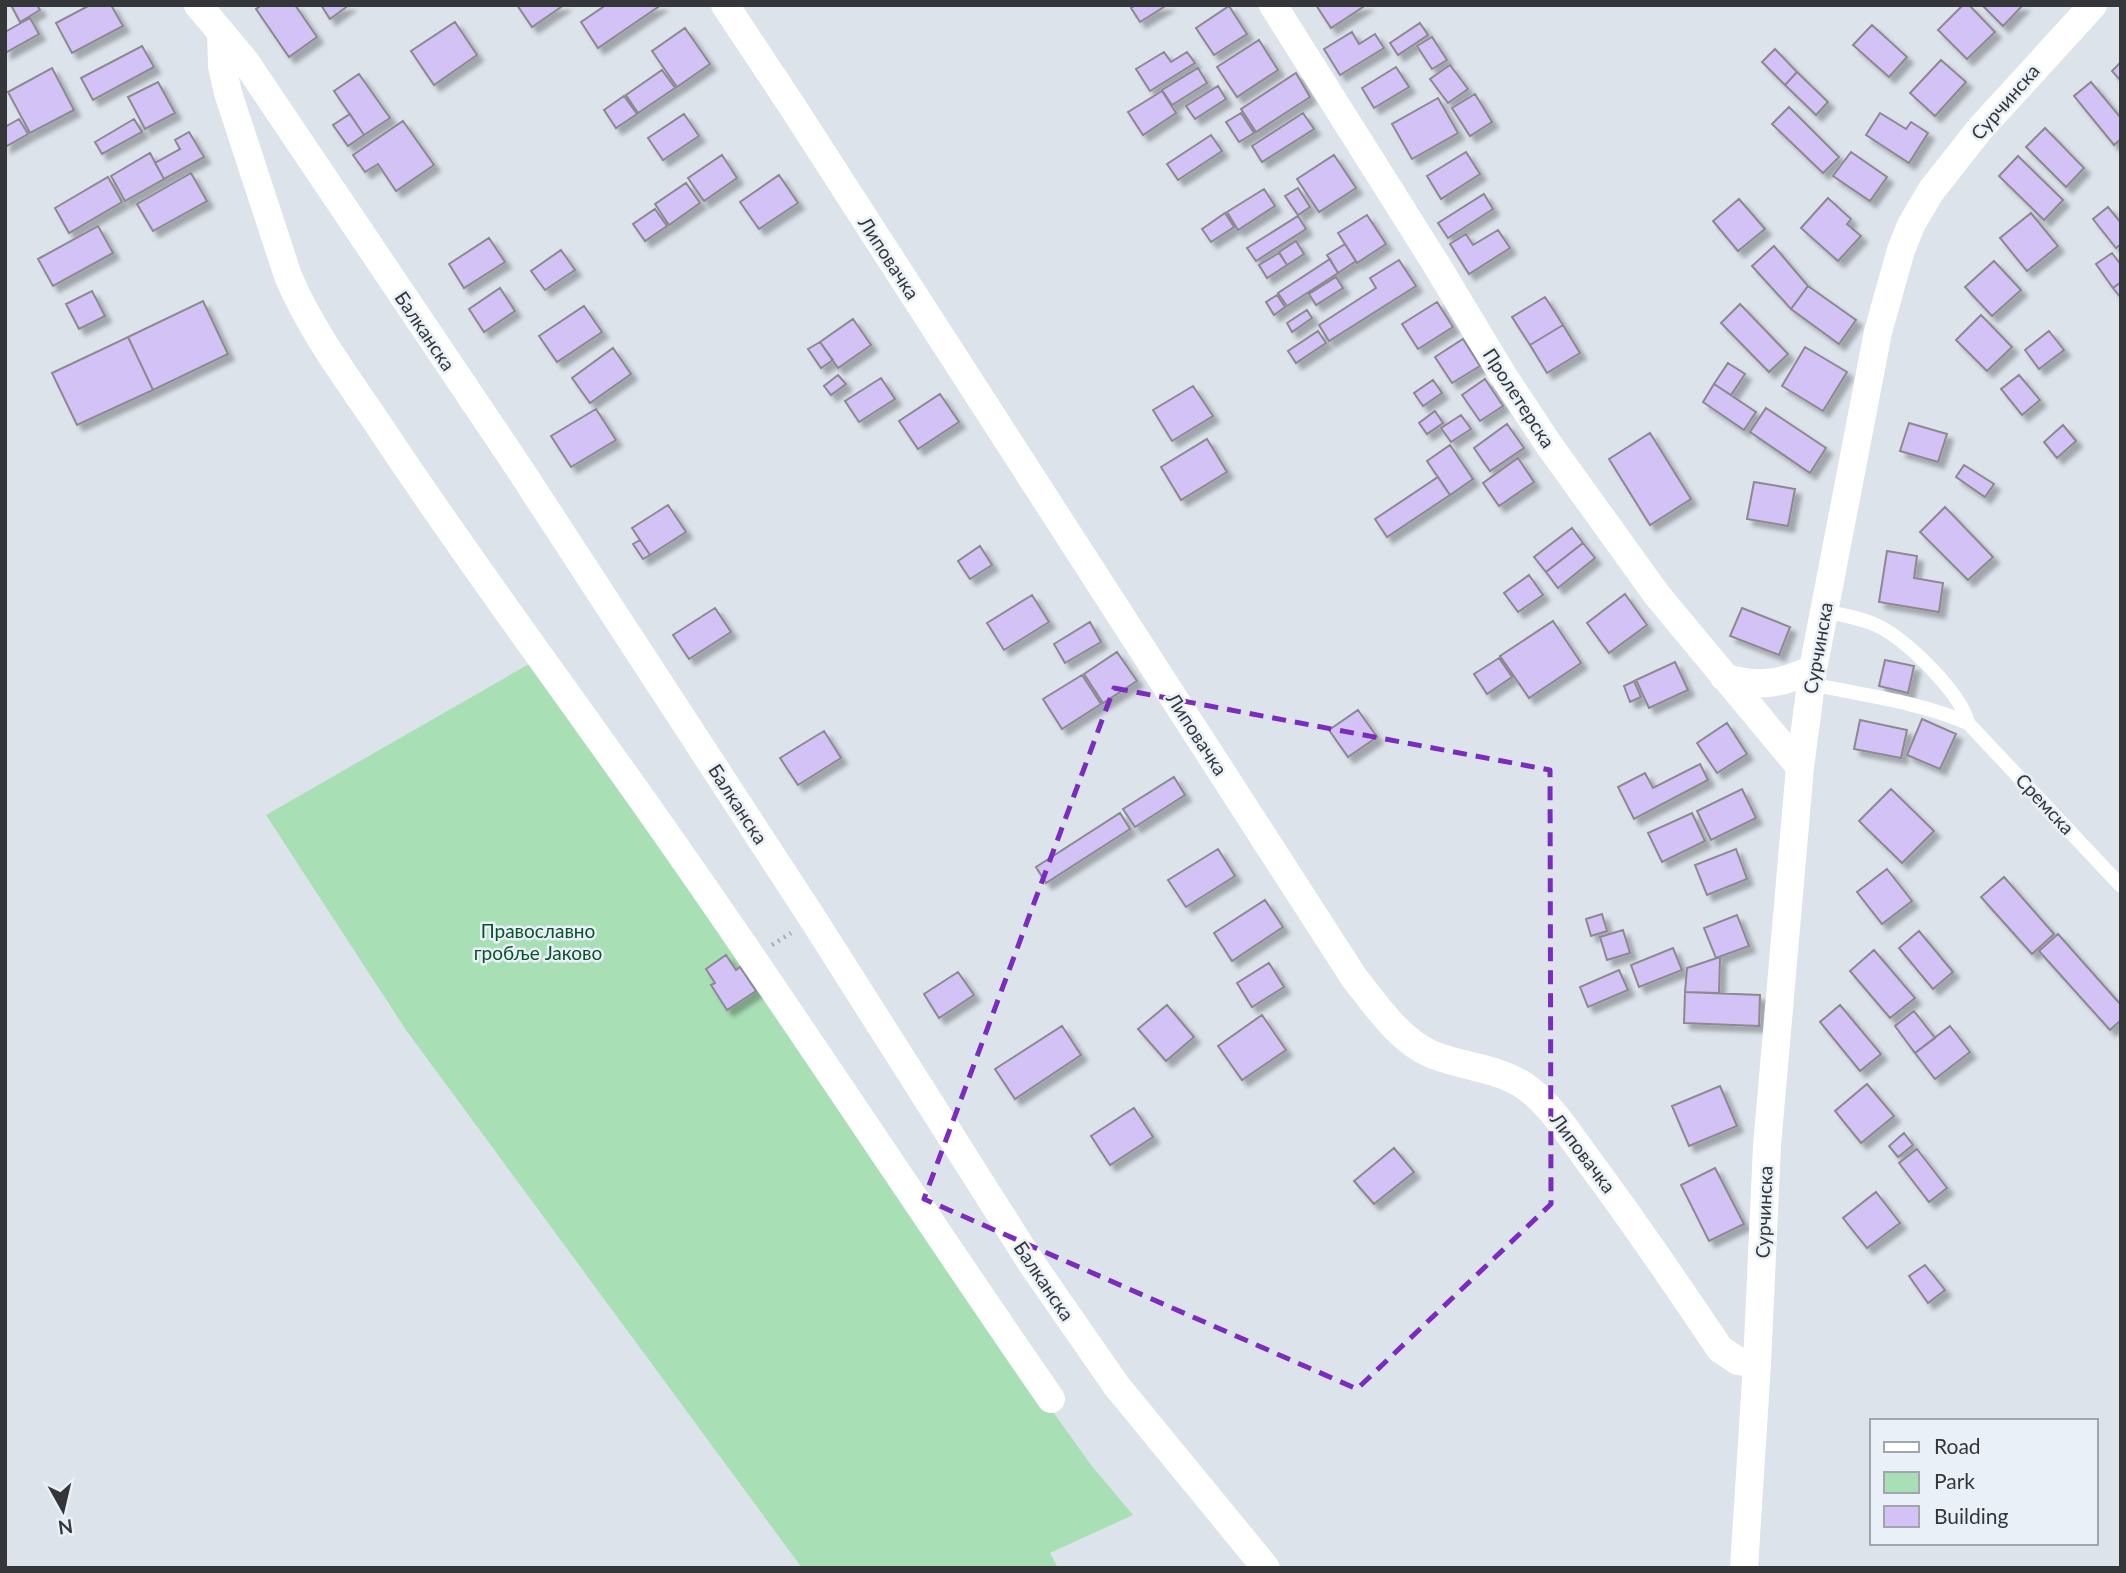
<svg xmlns="http://www.w3.org/2000/svg" width="2126" height="1573" font-family="Lato,sans-serif">
<style>
.green{fill:#a9dfb5}
.building{fill:#d2c2f6;stroke:#8c8991;stroke-width:2;filter:url(#shadow)}
.lines{fill:none;stroke-linecap:round;stroke-linejoin:round}
.path{stroke:#a6acb1;stroke-width:4.5;stroke-dasharray:2 5;stroke-linecap:butt}
.lane{stroke:#fff;stroke-width:14}
.street{stroke:#fff;stroke-width:28}
.marked{fill:none;stroke:#7b2cbf;stroke-width:5;stroke-dasharray:14 9;stroke-linejoin:round}
.labels{text-anchor:middle;stroke-width:5;stroke-linejoin:round;paint-order:stroke}
.street-label{font-size:19px;fill:#343639;stroke:#e9f0f7}
.park-label{font-size:19px;fill:#0a5227;stroke:#e9f0f7}
</style>
<defs>
<filter id="shadow"><feDropShadow dx="6" dy="6" stdDeviation="2" flood-color="#0004"/></filter>
</defs>
<rect width="100%" height="100%" fill="#dce3ea"/>
<path class="green" d="M 536,660 L 987,1313 L 1056,1416 L 1091,1465 L 1133,1515 L 1050,1553 L 1058,1568 L 802,1568 L 406,1030 L 266,815 Z"/>
<path class="building" d="M 11,5 L 37,5 L 40,10 L 20,22 Z
M 90,5 L 111,5 L 123,26 L 72,53 L 56,23 Z
M 262,5 L 295,5 L 317,37 L 289,57 L 256,9 Z
M 321,5 L 349,5 L 330,19 Z
M 517,5 L 564,5 L 532,27 Z
M 606,5 L 661,5 L 598,48 L 581,22 Z
M 1136,5 L 1167,5 L 1140,22 L 1131,8 Z
M 1316,5 L 1366,5 L 1331,28 Z
M 1963,5 L 1969,5 L 1995,32 L 1967,59 L 1938,30 Z
M 1982,5 L 2023,5 L 2003,26 Z
M 1229,6 L 1247,34 L 1214,55 L 1196,28 Z
M 30,18 L 39,34 L 5,53 L 5,32 Z
M 455,22 L 477,55 L 434,85 L 411,51 Z
M 1420,23 L 1428,35 L 1398,55 L 1390,43 Z
M 1872,25 L 1907,57 L 1889,77 L 1853,45 Z
M 685,28 L 710,64 L 677,87 L 652,51 Z
M 1352,32 L 1359,44 L 1375,34 L 1384,48 L 1340,75 L 1324,49 Z
M 1432,37 L 1447,60 L 1432,69 L 1417,46 Z
M 1259,40 L 1278,70 L 1237,97 L 1217,67 Z
M 142,46 L 154,67 L 93,100 L 81,78 Z
M 1775,49 L 1797,72 L 1785,85 L 1762,62 Z
M 1164,52 L 1171,62 L 1187,52 L 1195,63 L 1150,91 L 1136,69 Z
M 1941,60 L 1966,82 L 1935,116 L 1910,93 Z
M 2121,62 L 2121,81 L 2112,71 Z
M 1450,65 L 1468,89 L 1448,103 L 1430,79 Z
M 1396,67 L 1409,87 L 1374,108 L 1362,88 Z
M 52,68 L 74,110 L 30,133 L 8,92 Z
M 1198,68 L 1207,83 L 1172,105 L 1162,90 Z
M 662,70 L 675,88 L 638,113 L 626,95 Z
M 1797,72 L 1828,102 L 1816,115 L 1785,85 Z
M 1296,73 L 1310,97 L 1256,132 L 1241,109 Z
M 359,74 L 390,118 L 364,135 L 334,91 Z
M 158,82 L 175,113 L 145,129 L 128,97 Z
M 2091,82 L 2121,118 L 2121,139 L 2114,145 L 2074,96 Z
M 1218,86 L 1226,99 L 1195,119 L 1186,106 Z
M 1162,91 L 1176,113 L 1143,135 L 1128,112 Z
M 1475,94 L 1492,122 L 1470,136 L 1452,108 Z
M 624,96 L 637,114 L 616,128 L 604,110 Z
M 1438,98 L 1458,133 L 1412,159 L 1392,124 Z
M 1789,107 L 1839,157 L 1823,173 L 1772,124 Z
M 1241,113 L 1254,133 L 1239,142 L 1226,122 Z
M 1303,113 L 1314,129 L 1262,162 L 1252,146 Z
M 1880,113 L 1906,129 L 1911,122 L 1928,133 L 1909,163 L 1866,135 Z
M 350,114 L 364,135 L 348,146 L 333,125 Z
M 684,114 L 699,136 L 663,160 L 648,138 Z
M 19,119 L 28,134 L 5,147 L 5,127 Z
M 134,119 L 142,132 L 102,154 L 95,142 Z
M 403,121 L 434,165 L 396,191 L 378,164 L 365,172 L 353,155 Z
M 2045,128 L 2084,168 L 2066,187 L 2026,147 Z
M 189,132 L 204,157 L 164,179 L 155,163 L 180,149 L 175,140 Z
M 1211,135 L 1222,151 L 1178,180 L 1167,164 Z
M 1466,152 L 1480,174 L 1441,199 L 1427,176 Z
M 1851,152 L 1887,177 L 1870,201 L 1833,176 Z
M 150,153 L 164,179 L 125,201 L 111,176 Z
M 722,155 L 737,178 L 704,201 L 688,178 Z
M 1334,155 L 1356,188 L 1319,212 L 1297,179 Z
M 2018,156 L 2063,200 L 2044,220 L 1999,176 Z
M 191,173 L 207,201 L 153,231 L 137,204 Z
M 779,175 L 798,203 L 759,229 L 740,202 Z
M 108,177 L 122,202 L 69,233 L 55,208 Z
M 686,183 L 700,203 L 669,225 L 655,204 Z
M 1298,188 L 1310,207 L 1298,215 L 1285,196 Z
M 1264,189 L 1275,206 L 1238,230 L 1227,212 Z
M 1484,194 L 1493,209 L 1448,238 L 1438,223 Z
M 1828,198 L 1851,219 L 1847,224 L 1861,236 L 1838,261 L 1801,228 Z
M 1739,199 L 1765,229 L 1738,251 L 1713,221 Z
M 2108,207 L 2121,223 L 2121,244 L 2116,248 L 2093,219 Z
M 655,209 L 667,226 L 645,241 L 633,224 Z
M 1225,213 L 1234,227 L 1211,242 L 1202,229 Z
M 2031,213 L 2058,246 L 2027,271 L 2000,238 Z
M 1367,215 L 1386,244 L 1357,263 L 1338,233 Z
M 1298,216 L 1306,229 L 1256,261 L 1247,248 Z
M 98,226 L 113,253 L 53,286 L 38,259 Z
M 1498,230 L 1510,248 L 1469,274 L 1450,244 L 1466,234 L 1473,245 Z
M 489,238 L 505,262 L 464,288 L 449,264 Z
M 1296,241 L 1304,254 L 1287,265 L 1279,252 Z
M 1345,244 L 1356,261 L 1338,273 L 1327,255 Z
M 1774,246 L 1808,286 L 1791,309 L 1752,266 Z
M 561,250 L 575,270 L 545,290 L 531,271 Z
M 1279,253 L 1287,265 L 1267,278 L 1259,265 Z
M 2112,253 L 2121,265 L 2121,282 L 2113,288 L 2096,264 Z
M 1330,259 L 1338,273 L 1287,306 L 1278,293 Z
M 1399,260 L 1416,286 L 1329,341 L 1319,325 L 1376,288 L 1370,278 Z
M 1994,261 L 2021,290 L 1992,316 L 1965,287 Z
M 1336,277 L 1343,288 L 1316,305 L 1309,294 Z
M 2121,282 L 2121,298 L 2113,288 Z
M 1808,286 L 1856,320 L 1839,344 L 1791,309 Z
M 500,288 L 515,311 L 484,332 L 469,309 Z
M 92,291 L 105,316 L 79,329 L 66,304 Z
M 1277,295 L 1285,307 L 1274,315 L 1266,302 Z
M 1545,297 L 1563,325 L 1530,345 L 1512,317 Z
M 203,301 L 228,354 L 153,390 L 128,337 Z
M 1437,302 L 1453,327 L 1418,349 L 1402,324 Z
M 1740,304 L 1788,354 L 1769,372 L 1721,323 Z
M 584,306 L 602,332 L 557,362 L 539,336 Z
M 1307,310 L 1312,318 L 1292,332 L 1287,323 Z
M 1981,315 L 2012,347 L 1987,371 L 1956,340 Z
M 853,319 L 871,345 L 838,368 L 820,342 Z
M 1563,325 L 1580,353 L 1547,373 L 1530,345 Z
M 1318,331 L 1326,343 L 1296,363 L 1288,351 Z
M 2049,331 L 2064,350 L 2039,369 L 2025,350 Z
M 128,337 L 153,390 L 77,425 L 52,373 Z
M 1463,339 L 1480,366 L 1452,383 L 1435,357 Z
M 820,342 L 833,360 L 821,368 L 808,349 Z
M 1805,347 L 1847,372 L 1823,411 L 1782,386 Z
M 613,348 L 631,374 L 590,403 L 572,378 Z
M 1728,363 L 1745,374 L 1731,395 L 1714,384 Z
M 838,375 L 846,384 L 831,395 L 824,386 Z
M 2019,375 L 2040,400 L 2022,415 L 2001,389 Z
M 881,378 L 895,399 L 859,422 L 845,401 Z
M 1485,379 L 1503,406 L 1480,421 L 1462,395 Z
M 1433,380 L 1442,393 L 1423,406 L 1414,393 Z
M 1714,384 L 1756,412 L 1744,430 L 1703,402 Z
M 1193,386 L 1213,416 L 1172,441 L 1153,410 Z
M 940,394 L 959,422 L 918,449 L 899,421 Z
M 1766,408 L 1826,448 L 1810,473 L 1750,432 Z
M 596,409 L 616,440 L 571,467 L 551,436 Z
M 1435,411 L 1443,423 L 1427,434 L 1419,423 Z
M 1461,415 L 1471,429 L 1451,442 L 1441,428 Z
M 1909,423 L 1947,434 L 1938,462 L 1900,451 Z
M 1507,424 L 1524,448 L 1490,471 L 1474,448 Z
M 2063,425 L 2076,441 L 2057,458 L 2044,442 Z
M 1650,433 L 1691,499 L 1650,525 L 1609,459 Z
M 1207,439 L 1227,472 L 1181,500 L 1161,467 Z
M 1450,445 L 1473,479 L 1450,495 L 1427,461 Z
M 1518,458 L 1534,482 L 1499,506 L 1483,483 Z
M 1964,465 L 1994,484 L 1985,497 L 1956,477 Z
M 1438,477 L 1450,495 L 1387,537 L 1375,519 Z
M 1754,482 L 1795,489 L 1788,526 L 1747,519 Z
M 668,505 L 686,532 L 650,555 L 632,528 Z
M 1945,507 L 1993,557 L 1968,580 L 1920,532 Z
M 1572,528 L 1583,543 L 1546,572 L 1534,557 Z
M 640,540 L 650,555 L 643,559 L 633,544 Z
M 1583,543 L 1595,558 L 1558,588 L 1546,572 Z
M 980,546 L 992,565 L 970,579 L 958,561 Z
M 1887,551 L 1917,556 L 1914,578 L 1943,583 L 1939,612 L 1879,602 Z
M 1529,575 L 1543,595 L 1518,612 L 1504,593 Z
M 1625,594 L 1647,625 L 1609,653 L 1587,623 Z
M 1032,595 L 1049,622 L 1004,650 L 987,623 Z
M 715,608 L 731,632 L 689,659 L 673,635 Z
M 1742,608 L 1790,627 L 1779,655 L 1730,636 Z
M 1553,621 L 1581,663 L 1529,698 L 1500,656 Z
M 1090,622 L 1101,642 L 1065,663 L 1054,644 Z
M 1117,652 L 1137,681 L 1103,703 L 1084,674 Z
M 1499,658 L 1512,677 L 1487,694 L 1474,674 Z
M 1885,660 L 1914,666 L 1908,693 L 1879,686 Z
M 1675,662 L 1688,690 L 1649,708 L 1636,680 Z
M 1082,675 L 1101,704 L 1062,729 L 1043,699 Z
M 1634,681 L 1641,697 L 1630,702 L 1624,686 Z
M 1358,710 L 1377,737 L 1348,757 L 1329,730 Z
M 1922,719 L 1956,734 L 1940,769 L 1907,755 Z
M 1860,720 L 1907,730 L 1901,758 L 1854,749 Z
M 1727,723 L 1747,754 L 1717,773 L 1697,743 Z
M 824,731 L 841,758 L 798,785 L 780,758 Z
M 1700,764 L 1708,780 L 1634,819 L 1618,787 L 1645,773 L 1653,788 Z
M 1174,777 L 1185,795 L 1135,827 L 1123,809 Z
M 1742,789 L 1756,818 L 1711,840 L 1697,811 Z
M 1891,789 L 1934,831 L 1902,863 L 1859,821 Z
M 1120,813 L 1130,829 L 1046,883 L 1036,867 Z
M 1692,813 L 1705,841 L 1662,862 L 1648,833 Z
M 1218,849 L 1235,876 L 1186,907 L 1168,880 Z
M 1736,849 L 1747,879 L 1707,895 L 1695,865 Z
M 1887,869 L 1912,901 L 1882,924 L 1857,892 Z
M 2004,877 L 2054,934 L 2032,954 L 1981,897 Z
M 1265,900 L 1283,927 L 1232,961 L 1214,933 Z
M 1602,914 L 1607,931 L 1591,936 L 1586,919 Z
M 1737,915 L 1749,946 L 1716,958 L 1704,928 Z
M 1623,930 L 1630,953 L 1607,960 L 1600,937 Z
M 1919,931 L 1953,972 L 1933,989 L 1899,948 Z
M 2058,934 L 2121,1005 L 2121,1020 L 2110,1030 L 2039,951 Z
M 1673,948 L 1682,970 L 1639,987 L 1631,965 Z
M 1874,950 L 1915,998 L 1890,1018 L 1850,971 Z
M 726,955 L 736,970 L 740,967 L 756,991 L 727,1010 L 711,985 L 715,983 L 706,969 Z
M 1720,957 L 1719,993 L 1685,992 L 1687,968 Z
M 1269,963 L 1284,987 L 1252,1007 L 1237,983 Z
M 1619,970 L 1628,990 L 1588,1007 L 1580,987 Z
M 958,972 L 974,995 L 939,1018 L 924,994 Z
M 1685,992 L 1760,995 L 1759,1026 L 1684,1023 Z
M 1167,1005 L 1194,1037 L 1166,1061 L 1138,1029 Z
M 1840,1005 L 1881,1054 L 1860,1071 L 1820,1022 Z
M 1914,1011 L 1935,1038 L 1915,1053 L 1895,1026 Z
M 1262,1015 L 1286,1050 L 1242,1080 L 1218,1046 Z
M 1062,1026 L 1081,1055 L 1015,1099 L 995,1069 Z
M 1950,1026 L 1970,1052 L 1935,1079 L 1915,1053 Z
M 1867,1084 L 1894,1116 L 1861,1143 L 1835,1111 Z
M 1720,1086 L 1737,1126 L 1689,1146 L 1672,1106 Z
M 1134,1108 L 1153,1137 L 1110,1165 L 1091,1136 Z
M 1904,1133 L 1913,1145 L 1898,1157 L 1889,1146 Z
M 1394,1148 L 1414,1172 L 1374,1204 L 1354,1181 Z
M 1917,1149 L 1947,1188 L 1929,1202 L 1899,1163 Z
M 1715,1168 L 1744,1224 L 1709,1241 L 1681,1185 Z
M 1876,1192 L 1900,1223 L 1867,1248 L 1843,1218 Z
M 1925,1265 L 1945,1290 L 1928,1303 L 1909,1276 Z"/>
<g class="lines">
<path class="path" d="M 772,945 L 791,933"/>
<path class="lane" d="M 1825,611 C 1844,616 1864,618 1882,628 C 1909,643 1961,693 1968,723
M 1811,684 C 1863,695 1919,702 1968,723 L 2121,886"/>
<path class="street" d="M 198,5 L 245,61 L 519,468 L 813,919 L 1032,1264 L 1116,1385 L 1266,1568
M 725,5 L 792,106 L 1355,979 C 1376,1005 1399,1040 1431,1054 C 1464,1068 1501,1067 1530,1090 C 1554,1109 1570,1136 1588,1160 C 1634,1222 1677,1285 1720,1349 L 1738,1361 L 1757,1364
M 1273,5 L 1436,264 L 1504,377 L 1549,445 L 1657,595 L 1800,767
M 221,32 L 222,66 L 228,93 L 288,276 C 312,333 350,382 384,433 C 454,539 530,642 604,746 C 758,960 901,1182 1051,1399
M 1724,677 C 1759,688 1781,684 1813,669
M 1744,1568 L 1757,1364 L 1767,1146 L 1800,767 L 1813,669 L 1878,332 L 1901,250 L 1911,225 L 1931,191 L 1979,130 L 2093,5"/>
</g>
<path class="marked" d="M 1114,688 L 1550,770 L 1551,1204 L 1357,1389 L 924,1199 Z"/>
<g class="labels">
<g class="street-label">
<text transform="translate(2005 102) rotate(-49)" y="7">Сурчинска</text>
<text transform="translate(889 258) rotate(57)" y="7">Липовачка</text>
<text transform="translate(425 331) rotate(56)" y="7">Балканска</text>
<text transform="translate(1519 398) rotate(57)" y="7">Пролетерска</text>
<text transform="translate(1818 648) rotate(-80)" y="7">Сурчинска</text>
<text transform="translate(1197 734) rotate(57)" y="7">Липовачка</text>
<text transform="translate(738 804) rotate(57)" y="7">Балканска</text>
<text transform="translate(2045 804) rotate(47)" y="7">Сремска</text>
<text transform="translate(1583 1153) rotate(53)" y="7">Липовачка</text>
<text transform="translate(1764 1212) rotate(-88)" y="7">Сурчинска</text>
<text transform="translate(1044 1281) rotate(56)" y="7">Балканска</text>
</g>
<g class="park-label">
<text x="538" y="938">Православно<tspan x="538" dy="22">гробље Јаково</tspan></text>
</g>
</g>
<rect width="2126" height="1573" fill="none" stroke="#343639" stroke-width="14"/>
<rect x="1870" y="1419" width="228" height="126" fill="#e9f0f7" stroke="#a1a6ab" stroke-width="2"/>
<rect x="1884" y="1442" width="35" height="10" fill="#ffffff" stroke="#a1a6ab" stroke-width="2"/>
<text x="1934" y="1454" font-size="21" fill="#343639">Road</text>
<rect x="1884" y="1472" width="35" height="21" fill="#a9dfb5" stroke="#a1a6ab" stroke-width="2"/>
<text x="1934" y="1489" font-size="21" fill="#343639">Park</text>
<rect x="1884" y="1506" width="35" height="21" fill="#d2c2f6" stroke="#a1a6ab" stroke-width="2"/>
<text x="1934" y="1524" font-size="21" fill="#343639">Building</text>
<g transform="translate(63 1510) rotate(172)" stroke="#e9f0f7" stroke-width="5" paint-order="stroke">
<path d="M0-5L12 26L0 18L-12 26Z" fill="#343639"/>
<text y="-10" font-size="19" font-weight="bold" text-anchor="middle" fill="#343639">N</text>
</g>
</svg>
